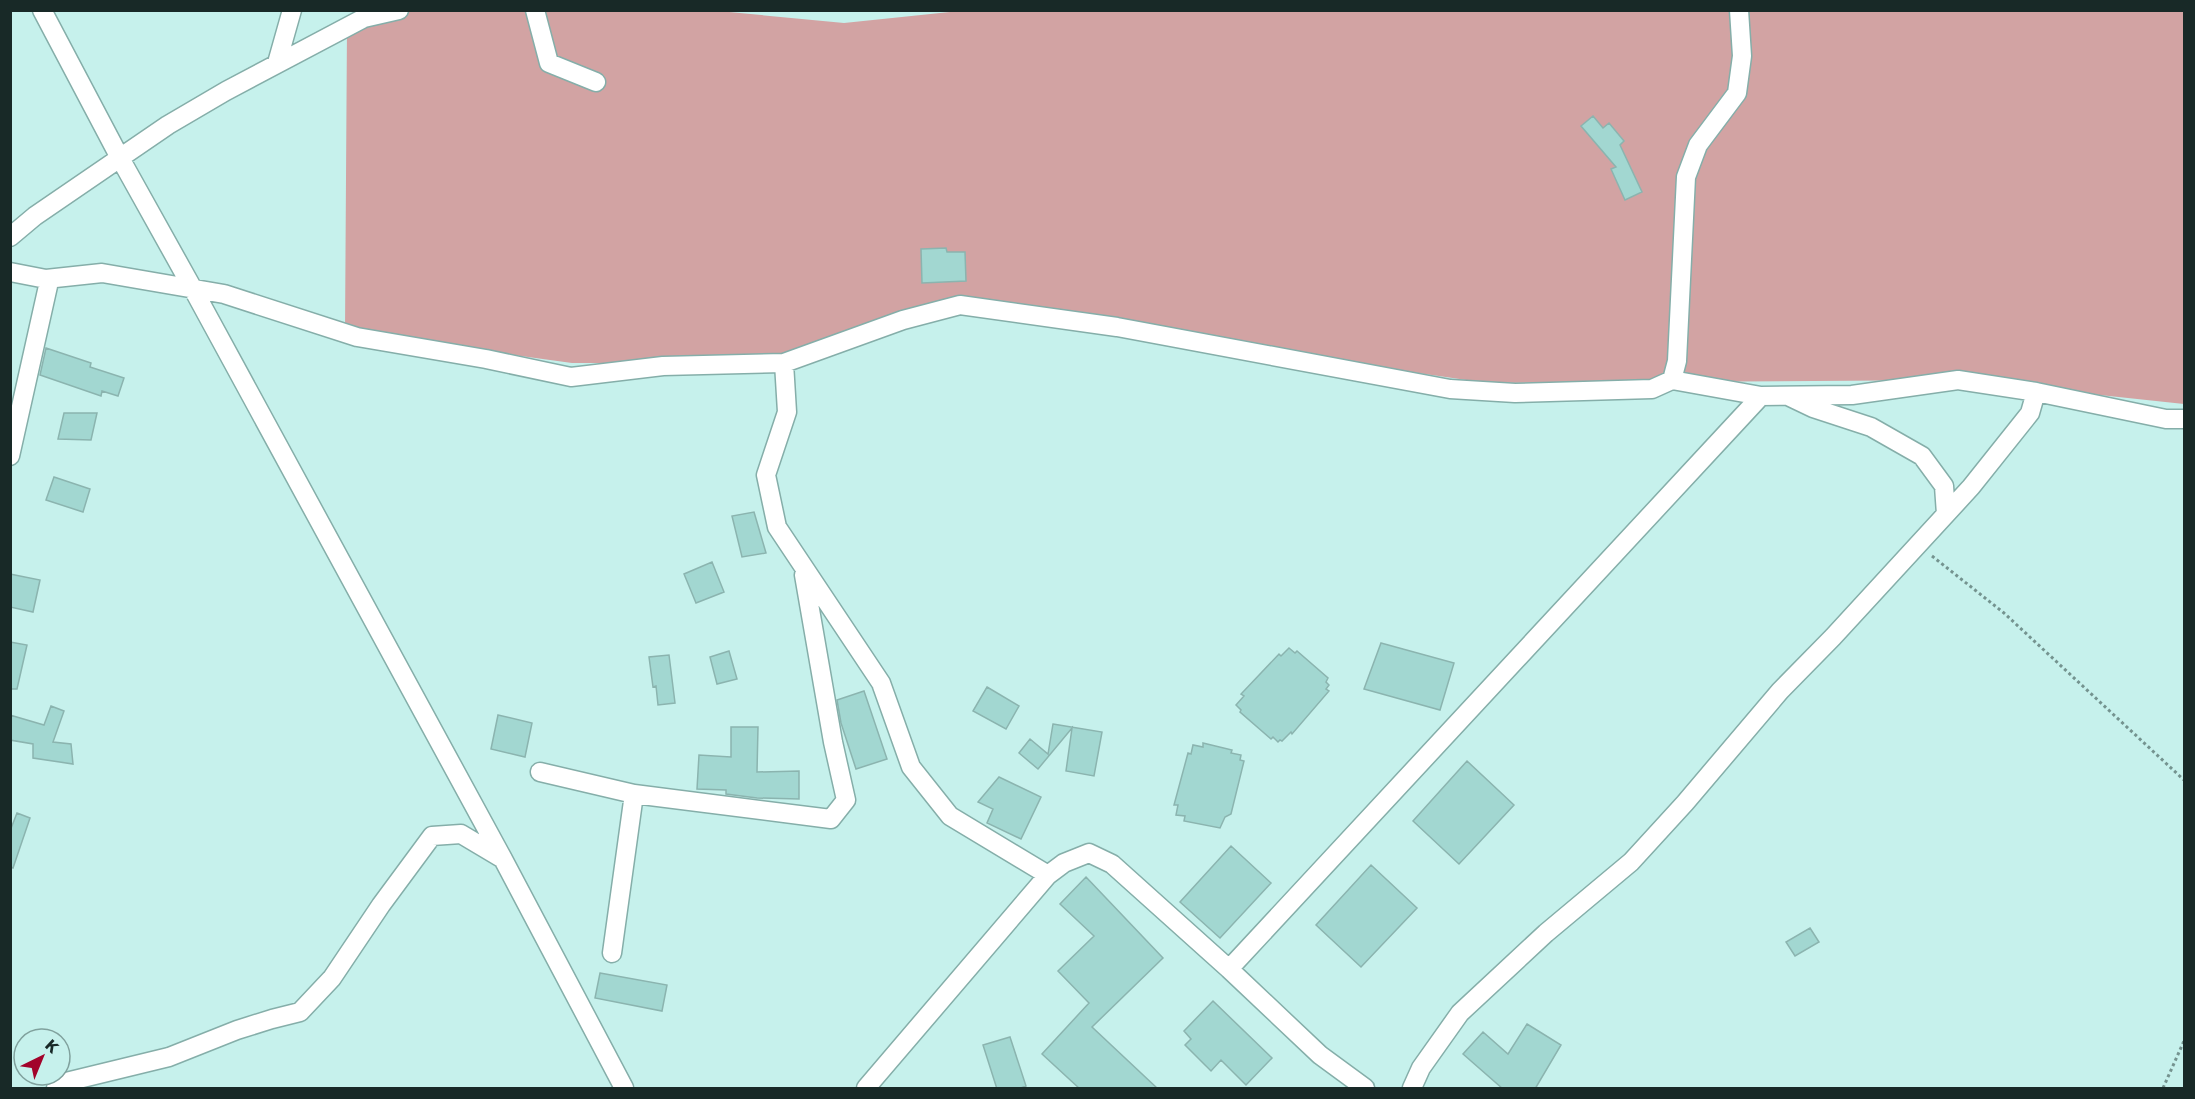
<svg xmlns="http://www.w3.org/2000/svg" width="2195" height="1099" font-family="'Golos Text',sans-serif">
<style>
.forest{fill:#d2a3a3}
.building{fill:#a2d7d1;stroke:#8bb4af;stroke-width:1.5}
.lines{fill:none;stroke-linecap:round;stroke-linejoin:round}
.minor-casing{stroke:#85aea9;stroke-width:21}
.path{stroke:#74938f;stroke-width:3;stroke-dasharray:3 3;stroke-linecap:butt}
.minor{stroke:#fff;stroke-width:18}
</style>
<rect width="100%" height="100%" fill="#c6f1ec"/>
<path class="forest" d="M 708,10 L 844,23 L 969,10 L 2184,11 L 2184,404 L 1958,380 L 1487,383 L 977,309 L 784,363 L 572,363 L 345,332 L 347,27 L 384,11 Z"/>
<path class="building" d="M 1593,116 L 1603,128 L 1609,123 L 1624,141 L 1620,145 L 1642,192 L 1625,200 L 1611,169 L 1616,167 L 1581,126 Z
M 946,248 L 947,252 L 965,252 L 966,281 L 922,283 L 921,249 Z
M 46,348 L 91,363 L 90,367 L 124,378 L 118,396 L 102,391 L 101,396 L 40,375 Z
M 64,413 L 97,413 L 91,440 L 58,439 Z
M 54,477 L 90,489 L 83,512 L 46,500 Z
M 754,512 L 766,553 L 742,557 L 732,516 Z
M 712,562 L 724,592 L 696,603 L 684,574 Z
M 10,574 L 40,580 L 33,612 L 10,607 Z
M 10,642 L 27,645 L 17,689 L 10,689 Z
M 1381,643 L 1454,663 L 1440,710 L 1364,689 Z
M 1289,648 L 1295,653 L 1297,651 L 1328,678 L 1326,682 L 1329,685 L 1326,689 L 1329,691 L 1292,734 L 1291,732 L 1282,741 L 1280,740 L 1278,742 L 1273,737 L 1271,739 L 1240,712 L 1241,710 L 1236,705 L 1244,696 L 1241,694 L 1279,654 L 1281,656 Z
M 729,651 L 737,679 L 717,684 L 710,657 Z
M 669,655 L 675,703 L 658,705 L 656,686 L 653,687 L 649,657 Z
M 987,687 L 1019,706 L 1006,729 L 973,711 Z
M 864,691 L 887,759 L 856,769 L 841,723 L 837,700 Z
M 51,706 L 64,711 L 53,742 L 71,744 L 73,764 L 33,758 L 33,744 L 10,740 L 10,715 L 44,725 Z
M 498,715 L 532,723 L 525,757 L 491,749 Z
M 1053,724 L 1102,732 L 1094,776 L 1066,771 L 1072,728 L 1038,769 L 1019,753 L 1030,739 L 1048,754 Z
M 731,727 L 758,727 L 757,772 L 799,771 L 799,799 L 757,798 L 726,794 L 726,790 L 697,789 L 699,755 L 731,757 Z
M 1203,743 L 1232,750 L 1231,753 L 1241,755 L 1240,760 L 1244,761 L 1231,814 L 1225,817 L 1220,828 L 1184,821 L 1185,816 L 1176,815 L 1178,805 L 1174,805 L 1188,753 L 1191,754 L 1193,745 L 1203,747 Z
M 1467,761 L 1514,805 L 1459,864 L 1413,821 Z
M 999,777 L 1041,797 L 1021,839 L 987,823 L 993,809 L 978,802 Z
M 17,813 L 30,818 L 13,868 L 10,867 L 10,831 Z
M 1231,846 L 1271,883 L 1220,938 L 1180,902 Z
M 1371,865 L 1417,908 L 1361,967 L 1316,925 Z
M 1086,877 L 1163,958 L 1092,1027 L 1158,1089 L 1080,1089 L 1042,1054 L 1089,1003 L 1058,971 L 1094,936 L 1060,904 Z
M 1810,928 L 1819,942 L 1795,956 L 1786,942 Z
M 600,973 L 667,985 L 662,1011 L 595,998 Z
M 1213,1001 L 1272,1058 L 1246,1085 L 1221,1060 L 1211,1071 L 1185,1045 L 1191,1039 L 1184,1031 Z
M 1527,1024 L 1561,1045 L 1535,1089 L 1503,1089 L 1463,1054 L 1483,1032 L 1508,1054 Z
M 1010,1037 L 1026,1086 L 1018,1089 L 997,1089 L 983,1045 Z"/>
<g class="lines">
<defs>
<path id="minor" d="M 42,10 L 120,158 L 193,289 L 503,859 L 624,1088
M 535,10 L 549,63 L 596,82
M 277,63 L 292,10
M 10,237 L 35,216 L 168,125 L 226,91 L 364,18 L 399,10
M 10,272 L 46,279 L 102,273 L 224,294 L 357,337 L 486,359 L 571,377 L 663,366 L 784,363 L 903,320 L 960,305 L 1117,327 L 1450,389 L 1515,393 L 1652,389 L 1672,380 L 1677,361 L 1686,177 L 1698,145 L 1737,93 L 1742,56 L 1739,10
M 784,363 L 787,412 L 766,475 L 777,527 L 881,683 L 911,767 L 950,816 L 1048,875
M 1672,380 L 1761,396 L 1852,395 L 1958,380 L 2036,392 L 2166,419 L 2184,419
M 1790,397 L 1813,408 L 1871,427 L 1922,456 L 1944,486 L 1946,514
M 10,456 L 48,286 L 46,279
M 540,772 L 634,794
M 612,953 L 634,794 L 831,819 L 846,800 L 833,742 L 804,575
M 1229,969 L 1320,1055 L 1365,1088
M 56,1088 L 62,1083 L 169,1057 L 237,1030 L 272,1019 L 300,1012 L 332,978 L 381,905 L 432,836 L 461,834 L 503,859
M 866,1088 L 1048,875 L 1064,863 L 1089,853 L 1112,864 L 1229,969 L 1761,396
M 1412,1088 L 1421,1068 L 1460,1013 L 1546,933 L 1631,862 L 1685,803 L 1780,691 L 1833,637 L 1971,487 L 2030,413 L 2036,392"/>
</defs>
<use href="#minor" class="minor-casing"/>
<path class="path" d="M 1932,556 L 2004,613 L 2184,780
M 2163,1088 L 2184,1041"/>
<use href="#minor" class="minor"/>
</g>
<rect width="2195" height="1099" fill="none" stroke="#182927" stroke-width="24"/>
<g transform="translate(42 1057) rotate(43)"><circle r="28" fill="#c6f1ec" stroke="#80a19d" stroke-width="1.5"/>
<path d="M0-4.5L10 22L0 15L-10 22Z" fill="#a2032a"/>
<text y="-9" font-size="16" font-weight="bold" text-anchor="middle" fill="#182927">K</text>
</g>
</svg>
